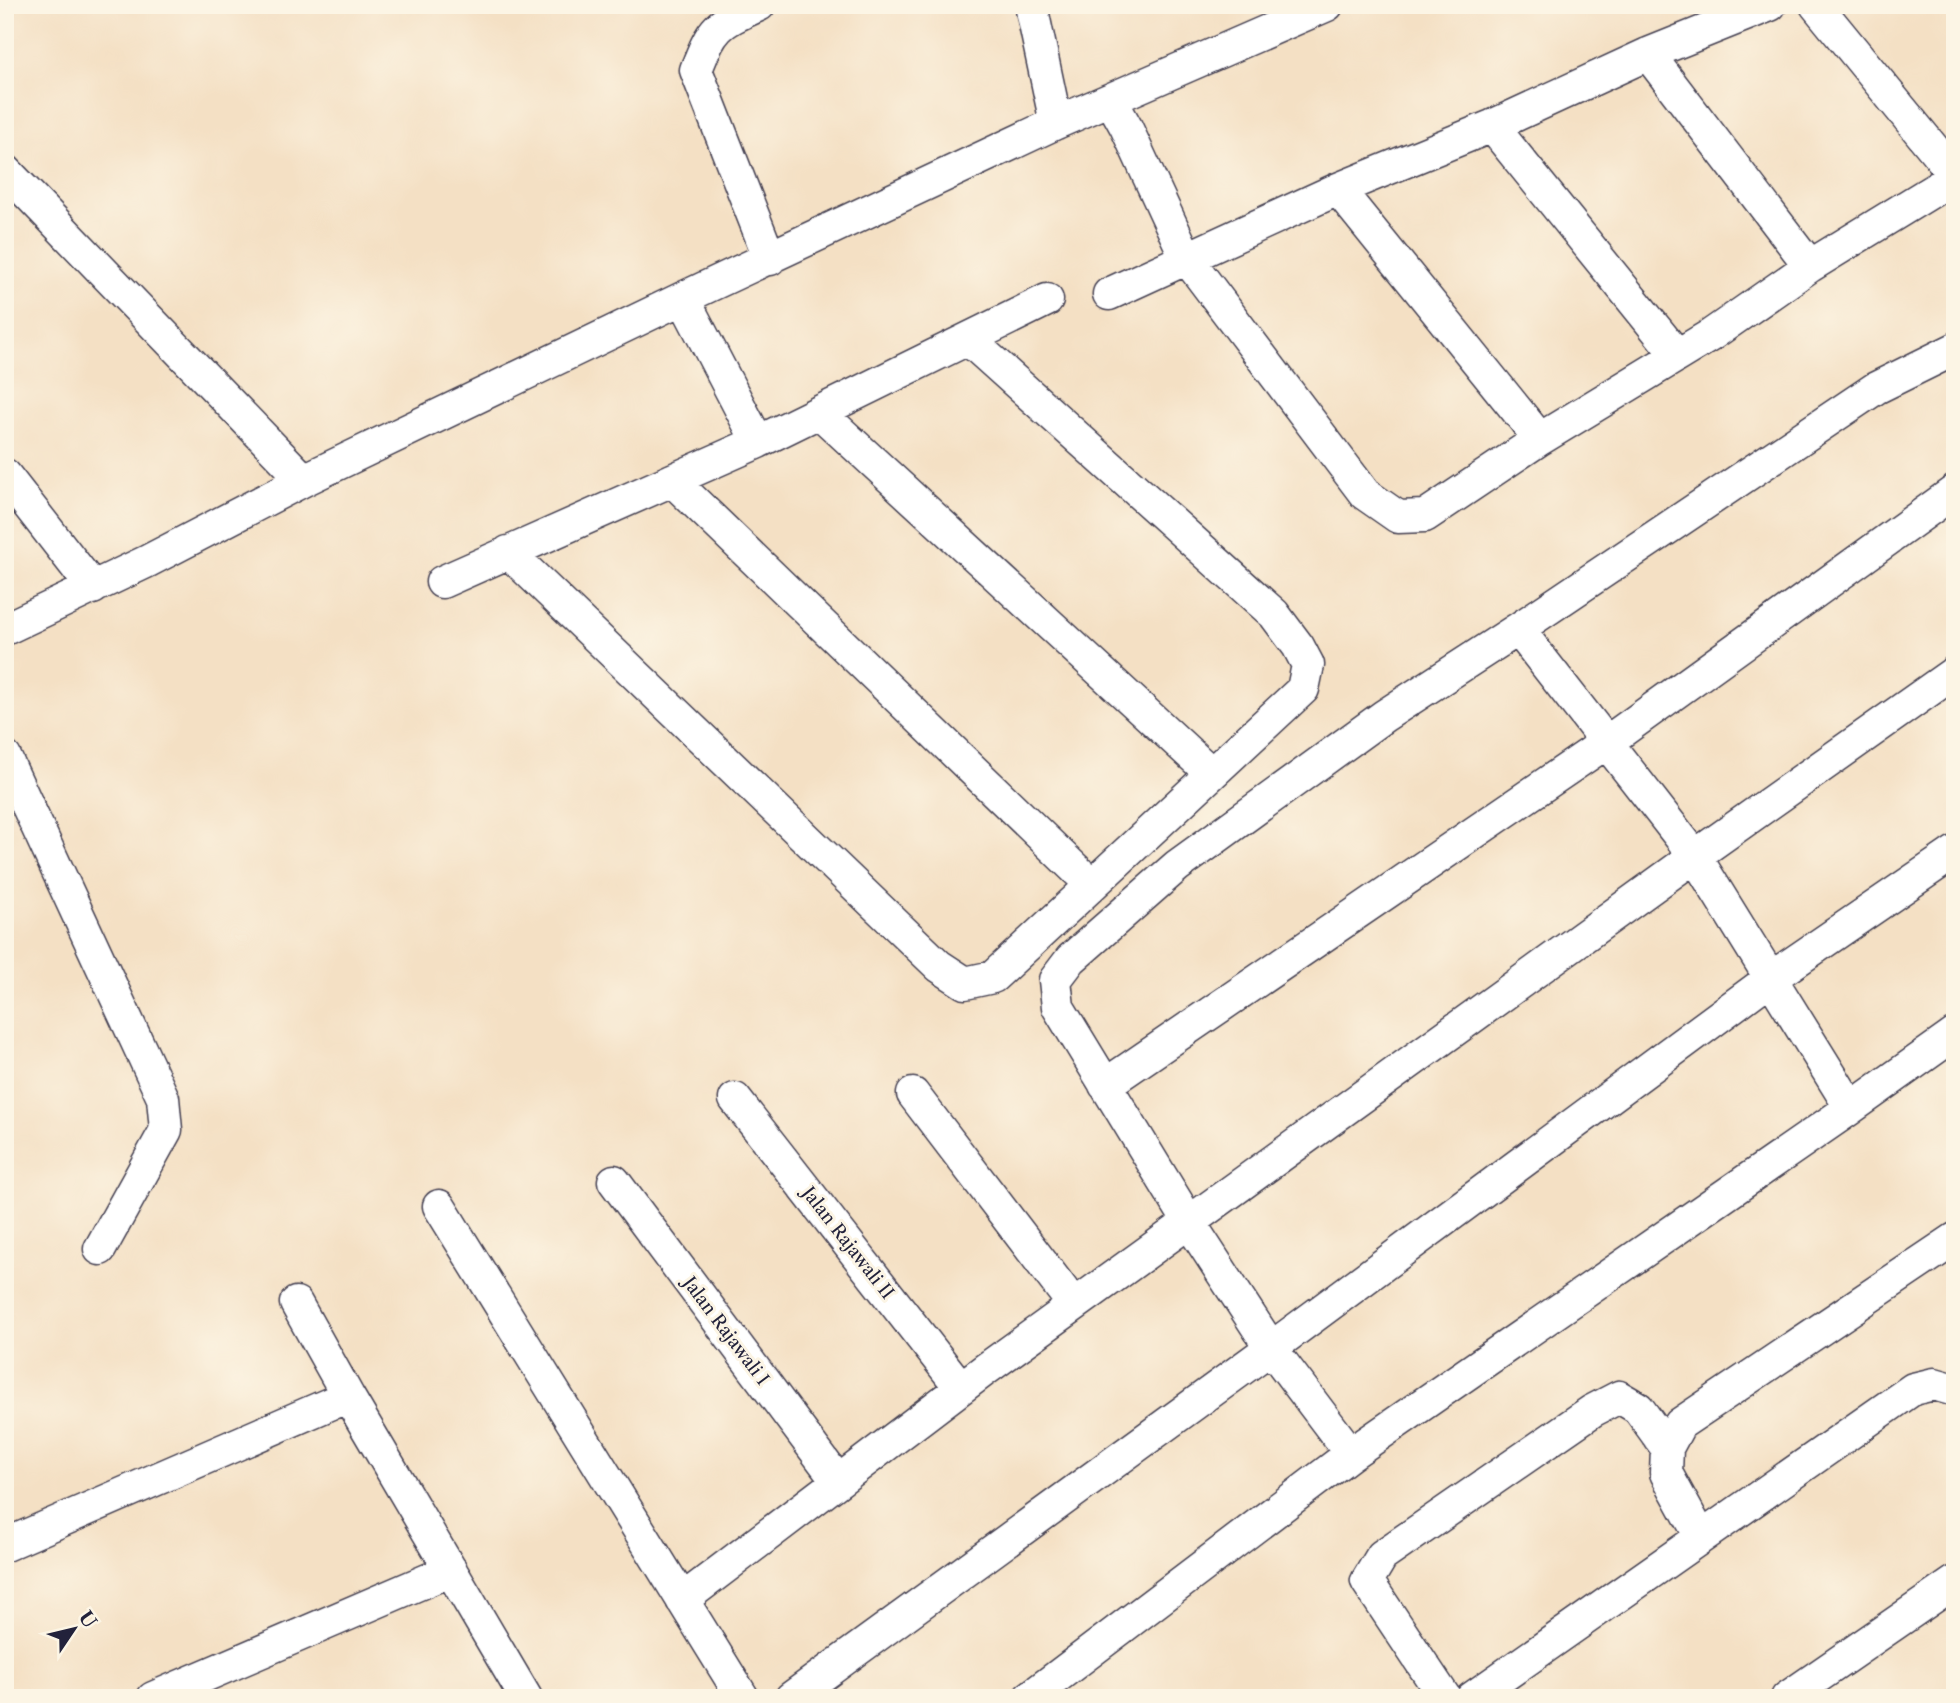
<svg xmlns="http://www.w3.org/2000/svg" width="1960" height="1703" font-family="'Libre Caslon Text',serif">
<style>
.lines{fill:none;stroke-linecap:round;stroke-linejoin:round}
.minor-casing{stroke:#423e50;stroke-width:35}
.minor{stroke:#fff;stroke-width:32}
.labels{text-anchor:middle;stroke-width:6;stroke-linejoin:round;paint-order:stroke}
.street-label{font-size:18px;fill:#22223b;stroke:#fcf5e5}
</style>
<rect width="100%" height="100%" fill="#fcf5e5"/>
<filter id="ink" filterUnits="userSpaceOnUse"><feTurbulence type="fractalNoise" baseFrequency=".0143" numOctaves="2"/><feDisplacementMap in="SourceGraphic" scale="14" xChannelSelector="R" yChannelSelector="G"/><feConvolveMatrix kernelMatrix="1 2 1 2 8 2 1 2 1" color-interpolation-filters="sRGB"/></filter>
<filter id="wash" filterUnits="userSpaceOnUse"><feTurbulence type="fractalNoise" baseFrequency=".00686" numOctaves="4" result="noise"/><feDisplacementMap in="SourceGraphic" scale="28" xChannelSelector="R" yChannelSelector="G"/><feGaussianBlur stdDeviation="1.57" result="paint"/><feColorMatrix in="noise" values="0 0 0 0 0 0 0 0 0 0 0 0 0 0 0 0 0 1.4 0 .05"/><feComposite in="paint" operator="in"/></filter>
<g filter="url(#wash)">
<rect width="100%" height="100%" fill="#f4e0c4"/>
</g>
<g filter="url(#ink)">
<g class="lines">
<defs>
<path id="minor" d="M 759,5 C 717,24 713,26 696,70 L 770,259
M 1031,5 L 1056,123
M 1816,5 L 1955,175
M 1648,54 L 1810,266
M 1111,100 L 1126,127 L 1186,257 L 1365,494 L 1398,517 L 1425,516 L 1540,439 L 1711,335 L 1810,266 L 1955,177
M 1492,126 L 1677,355
M 5,170 L 304,480
M 1338,189 L 1540,439
M 1109,294 L 1338,189 L 1492,126 L 1648,54 L 1770,5
M 683,298 L 758,442
M 819,412 L 1211,773
M 5,475 L 93,588
M 672,480 L 1091,884
M 508,552 L 939,966 L 965,983 L 993,977 L 1303,689 L 1308,665 L 1298,646 L 1274,614 L 968,339
M 442,582 L 758,442 L 1047,300
M 5,629 L 148,561 L 304,480 L 683,298 L 1056,123 L 1327,5
M 1518,629 L 1876,388 L 1955,349
M 5,757 L 163,1098 L 166,1130 L 100,1249
M 1105,1085 L 1607,742 L 1955,491
M 913,1094 L 1074,1305
M 735,1099 L 961,1388
M 1851,1108 L 1955,1034
M 614,1181 L 838,1481
M 439,1206 L 743,1698
M 296,1303 L 348,1396 L 526,1698
M 1701,1537 L 1666,1473 L 1667,1448 L 1680,1424 L 1955,1239
M 5,1545 L 348,1396
M 682,1600 L 986,1369 L 1695,856 L 1955,672
M 153,1698 L 451,1570
M 791,1698 L 1271,1348 L 1771,978 L 1955,852
M 1029,1698 L 1351,1454 L 1851,1108 L 1695,856 L 1518,629 L 1384,716 L 1177,866 L 1071,959 L 1055,980 L 1058,1007 L 1189,1222 L 1271,1348 L 1351,1454
M 1445,1698 L 1367,1581 L 1382,1556 L 1592,1411 L 1619,1397 L 1638,1408 L 1667,1448
M 1472,1698 L 1913,1389 L 1934,1384 L 1955,1390
M 1787,1698 L 1955,1582"/>
</defs>
<use href="#minor" class="minor-casing"/>
<use href="#minor" class="minor"/>
</g>
</g>
<g class="labels">
<g class="street-label">
<text transform="translate(848 1243) rotate(52)" y="6">Jalan Rajawali II</text>
<text transform="translate(726 1331) rotate(53)" y="6">Jalan Rajawali I</text>
</g>
</g>
<rect width="1960" height="1703" fill="none" stroke="#fcf5e5" stroke-width="28"/>
<g transform="translate(74 1629) rotate(55)" stroke="#fcf5e5" stroke-width="5" paint-order="stroke">
<path d="M0-5L12 26L0 18L-12 26Z" fill="#22223b"/>
<text y="-10" font-size="19" font-weight="bold" text-anchor="middle" fill="#22223b">U</text>
</g>
</svg>
